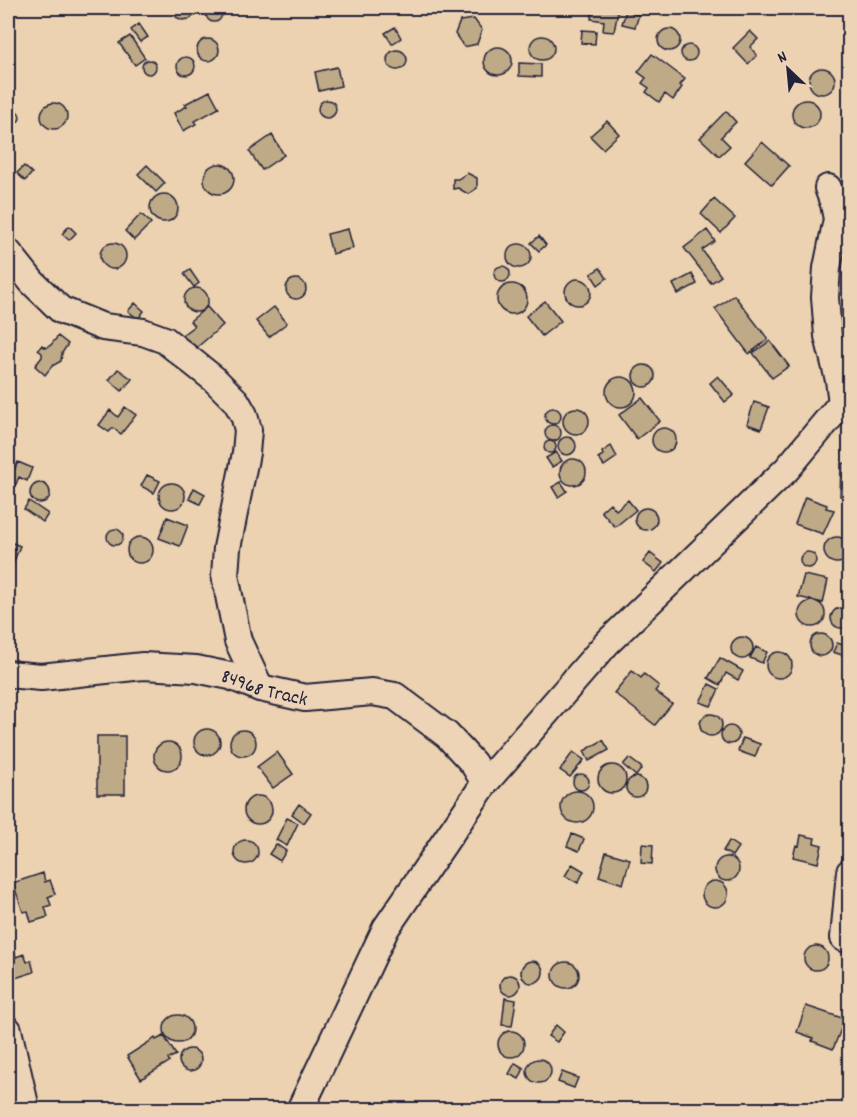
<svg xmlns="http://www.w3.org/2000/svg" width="857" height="1117" font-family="Dekko,sans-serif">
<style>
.building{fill:#bfaa87;stroke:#22223b;stroke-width:1.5}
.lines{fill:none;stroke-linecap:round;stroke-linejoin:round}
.minor-casing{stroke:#22223b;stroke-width:30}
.minor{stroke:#eed4b6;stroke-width:26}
.labels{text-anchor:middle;stroke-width:5;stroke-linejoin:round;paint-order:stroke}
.street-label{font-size:20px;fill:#22223b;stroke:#eed4b6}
</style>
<rect width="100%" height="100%" fill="#ecd2b0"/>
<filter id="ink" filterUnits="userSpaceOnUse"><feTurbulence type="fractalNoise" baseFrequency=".0167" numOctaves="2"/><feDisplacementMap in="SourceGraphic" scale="12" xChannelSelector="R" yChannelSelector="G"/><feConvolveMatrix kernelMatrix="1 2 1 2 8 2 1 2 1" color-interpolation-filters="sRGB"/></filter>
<g filter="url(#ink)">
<path class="building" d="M206 14a8 8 0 1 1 16 0a8 8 0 1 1-16 0Z
M 173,8 L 195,8 L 195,13 L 190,19 L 182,20 L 176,17 Z
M 593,8 L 618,11 L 614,32 L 603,31 L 604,21 L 591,19 Z
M 626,11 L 639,15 L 635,27 L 622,24 Z
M 474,19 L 482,30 L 477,44 L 464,47 L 455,34 L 460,21 Z
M 139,24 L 148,37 L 140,42 L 131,30 Z
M 395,27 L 401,38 L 392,44 L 385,33 Z
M658 40a11 11 0 1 1 22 0a11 11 0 1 1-22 0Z
M 582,30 L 596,31 L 595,44 L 581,43 Z
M 750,31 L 758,39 L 750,47 L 757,55 L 748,64 L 733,48 Z
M530 48a12 12 0 1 1 24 0a12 12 0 1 1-24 0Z
M 130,36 L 145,58 L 135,65 L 119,43 Z
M197 50a11 11 0 1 1 22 0a11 11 0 1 1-22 0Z
M681 53a8 8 0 1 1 16 0a8 8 0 1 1-16 0Z
M484 61a14 14 0 1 1 28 0a14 14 0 1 1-28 0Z
M387 60a10 10 0 1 1 20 0a10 10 0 1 1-20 0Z
M 652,54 L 685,79 L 680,85 L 682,87 L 673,100 L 665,94 L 659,102 L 646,92 L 649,88 L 642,83 L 646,78 L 638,72 Z
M177 66a9 9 0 1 1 18 0a9 9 0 1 1-18 0Z
M142 67a7 7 0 1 1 14 0a7 7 0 1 1-14 0Z
M 519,63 L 541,64 L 541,77 L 519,76 Z
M 337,67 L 341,86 L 319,91 L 315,72 Z
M809 81a13 13 0 1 1 26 0a13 13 0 1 1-26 0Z
M 210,91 L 219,108 L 195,121 L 196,124 L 183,131 L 174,113 L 187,106 L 185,104 Z
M318 109a9 9 0 1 1 18 0a9 9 0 1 1-18 0Z
M792 114a14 14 0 1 1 28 0a14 14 0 1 1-28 0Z
M41 116a13 13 0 1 1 26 0a13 13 0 1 1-26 0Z
M6 117a7 7 0 1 1 14 0a7 7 0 1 1-14 0Z
M 726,111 L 736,122 L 721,137 L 730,146 L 719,156 L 700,138 Z
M 607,121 L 619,134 L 603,149 L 590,136 Z
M 272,135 L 284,155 L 262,170 L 249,151 Z
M 762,142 L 789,166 L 772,185 L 745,161 Z
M204 179a15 15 0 1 1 30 0a15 15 0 1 1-30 0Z
M 147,165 L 165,183 L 156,192 L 138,174 Z
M 24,166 L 32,173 L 25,181 L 17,173 Z
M 467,173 L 477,178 L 477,188 L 468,194 L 458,188 L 453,189 L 453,179 L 458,179 Z
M150 208a14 14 0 1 1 28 0a14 14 0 1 1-28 0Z
M 714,199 L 735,218 L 721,233 L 701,214 Z
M 141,214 L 151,223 L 134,240 L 125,231 Z
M 69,226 L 76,233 L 69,240 L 62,234 Z
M 348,229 L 353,248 L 332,254 L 327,234 Z
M 707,230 L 715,241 L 702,250 L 721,276 L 711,283 L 684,248 Z
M 539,236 L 546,245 L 539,251 L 531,243 Z
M100 256a13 13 0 1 1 26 0a13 13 0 1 1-26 0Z
M507 256a12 12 0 1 1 24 0a12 12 0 1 1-24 0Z
M494 274a8 8 0 1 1 16 0a8 8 0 1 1-16 0Z
M 600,268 L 607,278 L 598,285 L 591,274 Z
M 190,270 L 199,283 L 194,287 L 184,274 Z
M 692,274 L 697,284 L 678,294 L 673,284 Z
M286 289a10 10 0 1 1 20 0a10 10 0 1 1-20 0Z
M565 292a13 13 0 1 1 26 0a13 13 0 1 1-26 0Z
M497 299a15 15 0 1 1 30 0a15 15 0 1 1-30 0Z
M184 300a12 12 0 1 1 24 0a12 12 0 1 1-24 0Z
M 734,295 L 768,339 L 749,354 L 715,309 Z
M 545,301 L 561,321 L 542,336 L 526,316 Z
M 135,303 L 144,311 L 138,319 L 128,311 Z
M 207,307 L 223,325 L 188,355 L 175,340 L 194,326 L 190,321 Z
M 274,307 L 287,323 L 269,337 L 256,321 Z
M 58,336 L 68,344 L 62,353 L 61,361 L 52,366 L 45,375 L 35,366 L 42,357 L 42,353 L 38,350 L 42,345 L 46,348 L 51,345 Z
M 770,341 L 789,366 L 772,378 L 753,353 Z
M633 376a11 11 0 1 1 22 0a11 11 0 1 1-22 0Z
M 118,369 L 132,379 L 122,391 L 109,380 Z
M 718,376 L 734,395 L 725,402 L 710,383 Z
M606 392a15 15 0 1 1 30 0a15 15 0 1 1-30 0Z
M 642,398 L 660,421 L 637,439 L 619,415 Z
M 754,402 L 769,407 L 761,429 L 747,424 Z
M 125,407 L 136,415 L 121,434 L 113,428 L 109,432 L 99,425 L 110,410 L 118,417 Z
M563 421a13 13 0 1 1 26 0a13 13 0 1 1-26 0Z
M545 416a8 8 0 1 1 16 0a8 8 0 1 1-16 0Z
M545 433a8 8 0 1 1 16 0a8 8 0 1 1-16 0Z
M652 440a12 12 0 1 1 24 0a12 12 0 1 1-24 0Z
M558 446a9 9 0 1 1 18 0a9 9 0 1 1-18 0Z
M544 447a6 6 0 1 1 12 0a6 6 0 1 1-12 0Z
M 611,446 L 617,457 L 604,466 L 598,458 L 603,455 L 602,452 Z
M 556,452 L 562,461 L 552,467 L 546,458 Z
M560 472a13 13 0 1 1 26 0a13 13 0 1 1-26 0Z
M 18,462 L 32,468 L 27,481 L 19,477 L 16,484 L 9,481 Z
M 841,463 L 850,464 L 850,497 L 840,496 Z
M 147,475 L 160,481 L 154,493 L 141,486 Z
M 561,482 L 567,491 L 558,497 L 552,487 Z
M159 496a13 13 0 1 1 26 0a13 13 0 1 1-26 0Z
M30 493a10 10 0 1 1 20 0a10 10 0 1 1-20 0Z
M 194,488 L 205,494 L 200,504 L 189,499 Z
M 805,497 L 827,505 L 826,508 L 834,510 L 823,534 L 795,524 Z
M 628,500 L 636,510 L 615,527 L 601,511 L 610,503 L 616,510 Z
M 29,501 L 48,514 L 43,522 L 24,509 Z
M635 519a11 11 0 1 1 22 0a11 11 0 1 1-22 0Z
M 167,517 L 188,525 L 180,546 L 159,538 Z
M107 537a8 8 0 1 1 16 0a8 8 0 1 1-16 0Z
M824 550a13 13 0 1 1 26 0a13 13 0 1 1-26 0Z
M127 550a13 13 0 1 1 26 0a13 13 0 1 1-26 0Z
M 8,541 L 20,546 L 8,577 Z
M800 560a8 8 0 1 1 16 0a8 8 0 1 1-16 0Z
M 650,553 L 663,563 L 656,572 L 643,562 Z
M 804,575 L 828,580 L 823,603 L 798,597 Z
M799 614a13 13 0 1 1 26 0a13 13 0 1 1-26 0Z
M831 618a10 10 0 1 1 20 0a10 10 0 1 1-20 0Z
M810 645a11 11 0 1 1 22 0a11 11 0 1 1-22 0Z
M731 648a11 11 0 1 1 22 0a11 11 0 1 1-22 0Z
M 837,643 L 850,647 L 848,657 L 833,652 Z
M 756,647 L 767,652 L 762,663 L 750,658 Z
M766 665a13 13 0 1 1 26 0a13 13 0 1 1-26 0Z
M 720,658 L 743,671 L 738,680 L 726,673 L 720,685 L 708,678 Z
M 632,671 L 641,678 L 644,674 L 659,686 L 655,691 L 672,704 L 655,725 L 614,693 Z
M 709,684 L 719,689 L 711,706 L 700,702 Z
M700 725a11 11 0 1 1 22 0a11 11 0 1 1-22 0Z
M721 735a9 9 0 1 1 18 0a9 9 0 1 1-18 0Z
M194 742a13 13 0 1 1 26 0a13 13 0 1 1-26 0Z
M230 743a13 13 0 1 1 26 0a13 13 0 1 1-26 0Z
M 97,736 L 125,736 L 125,794 L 97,794 Z
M 743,738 L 760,744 L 755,757 L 738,751 Z
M 603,740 L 609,750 L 589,761 L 584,751 Z
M154 756a14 14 0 1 1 28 0a14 14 0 1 1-28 0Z
M 277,752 L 293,774 L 273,788 L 257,767 Z
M 573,752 L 584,760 L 570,777 L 560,770 Z
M 629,758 L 642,768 L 636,776 L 623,765 Z
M598 779a14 14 0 1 1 28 0a14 14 0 1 1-28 0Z
M573 782a8 8 0 1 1 16 0a8 8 0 1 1-16 0Z
M626 787a10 10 0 1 1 20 0a10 10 0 1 1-20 0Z
M561 807a16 16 0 1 1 32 0a16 16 0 1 1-32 0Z
M244 810a14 14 0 1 1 28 0a14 14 0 1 1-28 0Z
M 299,804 L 311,813 L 304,823 L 292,814 Z
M 287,818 L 298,823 L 287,846 L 276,840 Z
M 572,834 L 584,839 L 579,851 L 567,846 Z
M 801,835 L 815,838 L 814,843 L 822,845 L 818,863 L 793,857 L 796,845 L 799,846 Z
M234 852a12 12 0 1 1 24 0a12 12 0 1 1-24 0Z
M 729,841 L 738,847 L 732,856 L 723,851 Z
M 276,844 L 286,851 L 280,861 L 269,854 Z
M 642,844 L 653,845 L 652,864 L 641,863 Z
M 606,852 L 630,859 L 623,884 L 599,876 Z
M715 869a12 12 0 1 1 24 0a12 12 0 1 1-24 0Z
M 572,864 L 584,871 L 578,883 L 565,876 Z
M 43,873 L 45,882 L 50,880 L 55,894 L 48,897 L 51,905 L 45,907 L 48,917 L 31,922 L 28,911 L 23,912 L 13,883 Z
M702 894a13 13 0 1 1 26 0a13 13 0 1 1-26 0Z
M804 958a12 12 0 1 1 24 0a12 12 0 1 1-24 0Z
M 13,948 L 16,957 L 24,954 L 27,962 L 31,960 L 34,972 L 12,979 L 8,968 L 8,950 Z
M521 972a11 11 0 1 1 22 0a11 11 0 1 1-22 0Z
M553 975a13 13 0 1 1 26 0a13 13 0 1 1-26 0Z
M500 985a10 10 0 1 1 20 0a10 10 0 1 1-20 0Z
M 505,998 L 516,1000 L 512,1026 L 502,1025 Z
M 806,1006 L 845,1019 L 833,1049 L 812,1041 L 813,1038 L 797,1032 Z
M164 1029a14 14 0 1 1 28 0a14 14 0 1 1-28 0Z
M 556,1025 L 564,1032 L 557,1042 L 548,1036 Z
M498 1044a13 13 0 1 1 26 0a13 13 0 1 1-26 0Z
M 164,1036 L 176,1055 L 168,1059 L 169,1062 L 141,1079 L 127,1056 L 155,1038 L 156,1040 Z
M179 1060a11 11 0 1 1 22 0a11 11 0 1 1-22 0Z
M527 1071a12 12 0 1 1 24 0a12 12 0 1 1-24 0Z
M 515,1063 L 524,1068 L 519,1079 L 509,1074 Z
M 562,1072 L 578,1078 L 574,1088 L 558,1082 Z
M 846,1083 L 850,1084 L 850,1110 L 842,1110 Z"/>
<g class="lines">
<defs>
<g id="minor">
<path d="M 828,188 L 834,204 L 837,219 L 827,268 L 825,297 L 828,336 L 839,380 L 842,403"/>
<path d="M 8,252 L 32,282 L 61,310 L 103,327 L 143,332 L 165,340 L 214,379 L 236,401 L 244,415 L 248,430 L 246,453 L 227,548 L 225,575 L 238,641 L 260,688"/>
<path id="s1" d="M 8,674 L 41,677 L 143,666 L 196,669 L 230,676 L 260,688 L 305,698 L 372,692 L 395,696 L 447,735 L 473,763 L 485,783"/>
<path d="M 844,938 L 850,872"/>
<path d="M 8,1030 L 26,1109"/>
<path d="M 300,1110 L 386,928 L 485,783 L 607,643 L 787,469 L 850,393"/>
</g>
</defs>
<use href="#minor" class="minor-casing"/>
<use href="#minor" class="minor"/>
</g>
</g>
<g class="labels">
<g class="street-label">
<text dy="7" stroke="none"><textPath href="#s1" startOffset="260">84968 Track</textPath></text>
</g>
</g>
<rect width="857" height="1117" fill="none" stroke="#eed4b6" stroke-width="30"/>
<rect x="15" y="15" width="827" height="1087" fill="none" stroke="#22223b" stroke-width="2" filter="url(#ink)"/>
<g transform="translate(788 69) rotate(334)" stroke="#eed4b6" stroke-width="4.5" paint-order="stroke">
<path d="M0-4.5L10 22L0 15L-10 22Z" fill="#22223b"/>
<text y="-9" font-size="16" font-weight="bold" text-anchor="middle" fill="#22223b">N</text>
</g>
</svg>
